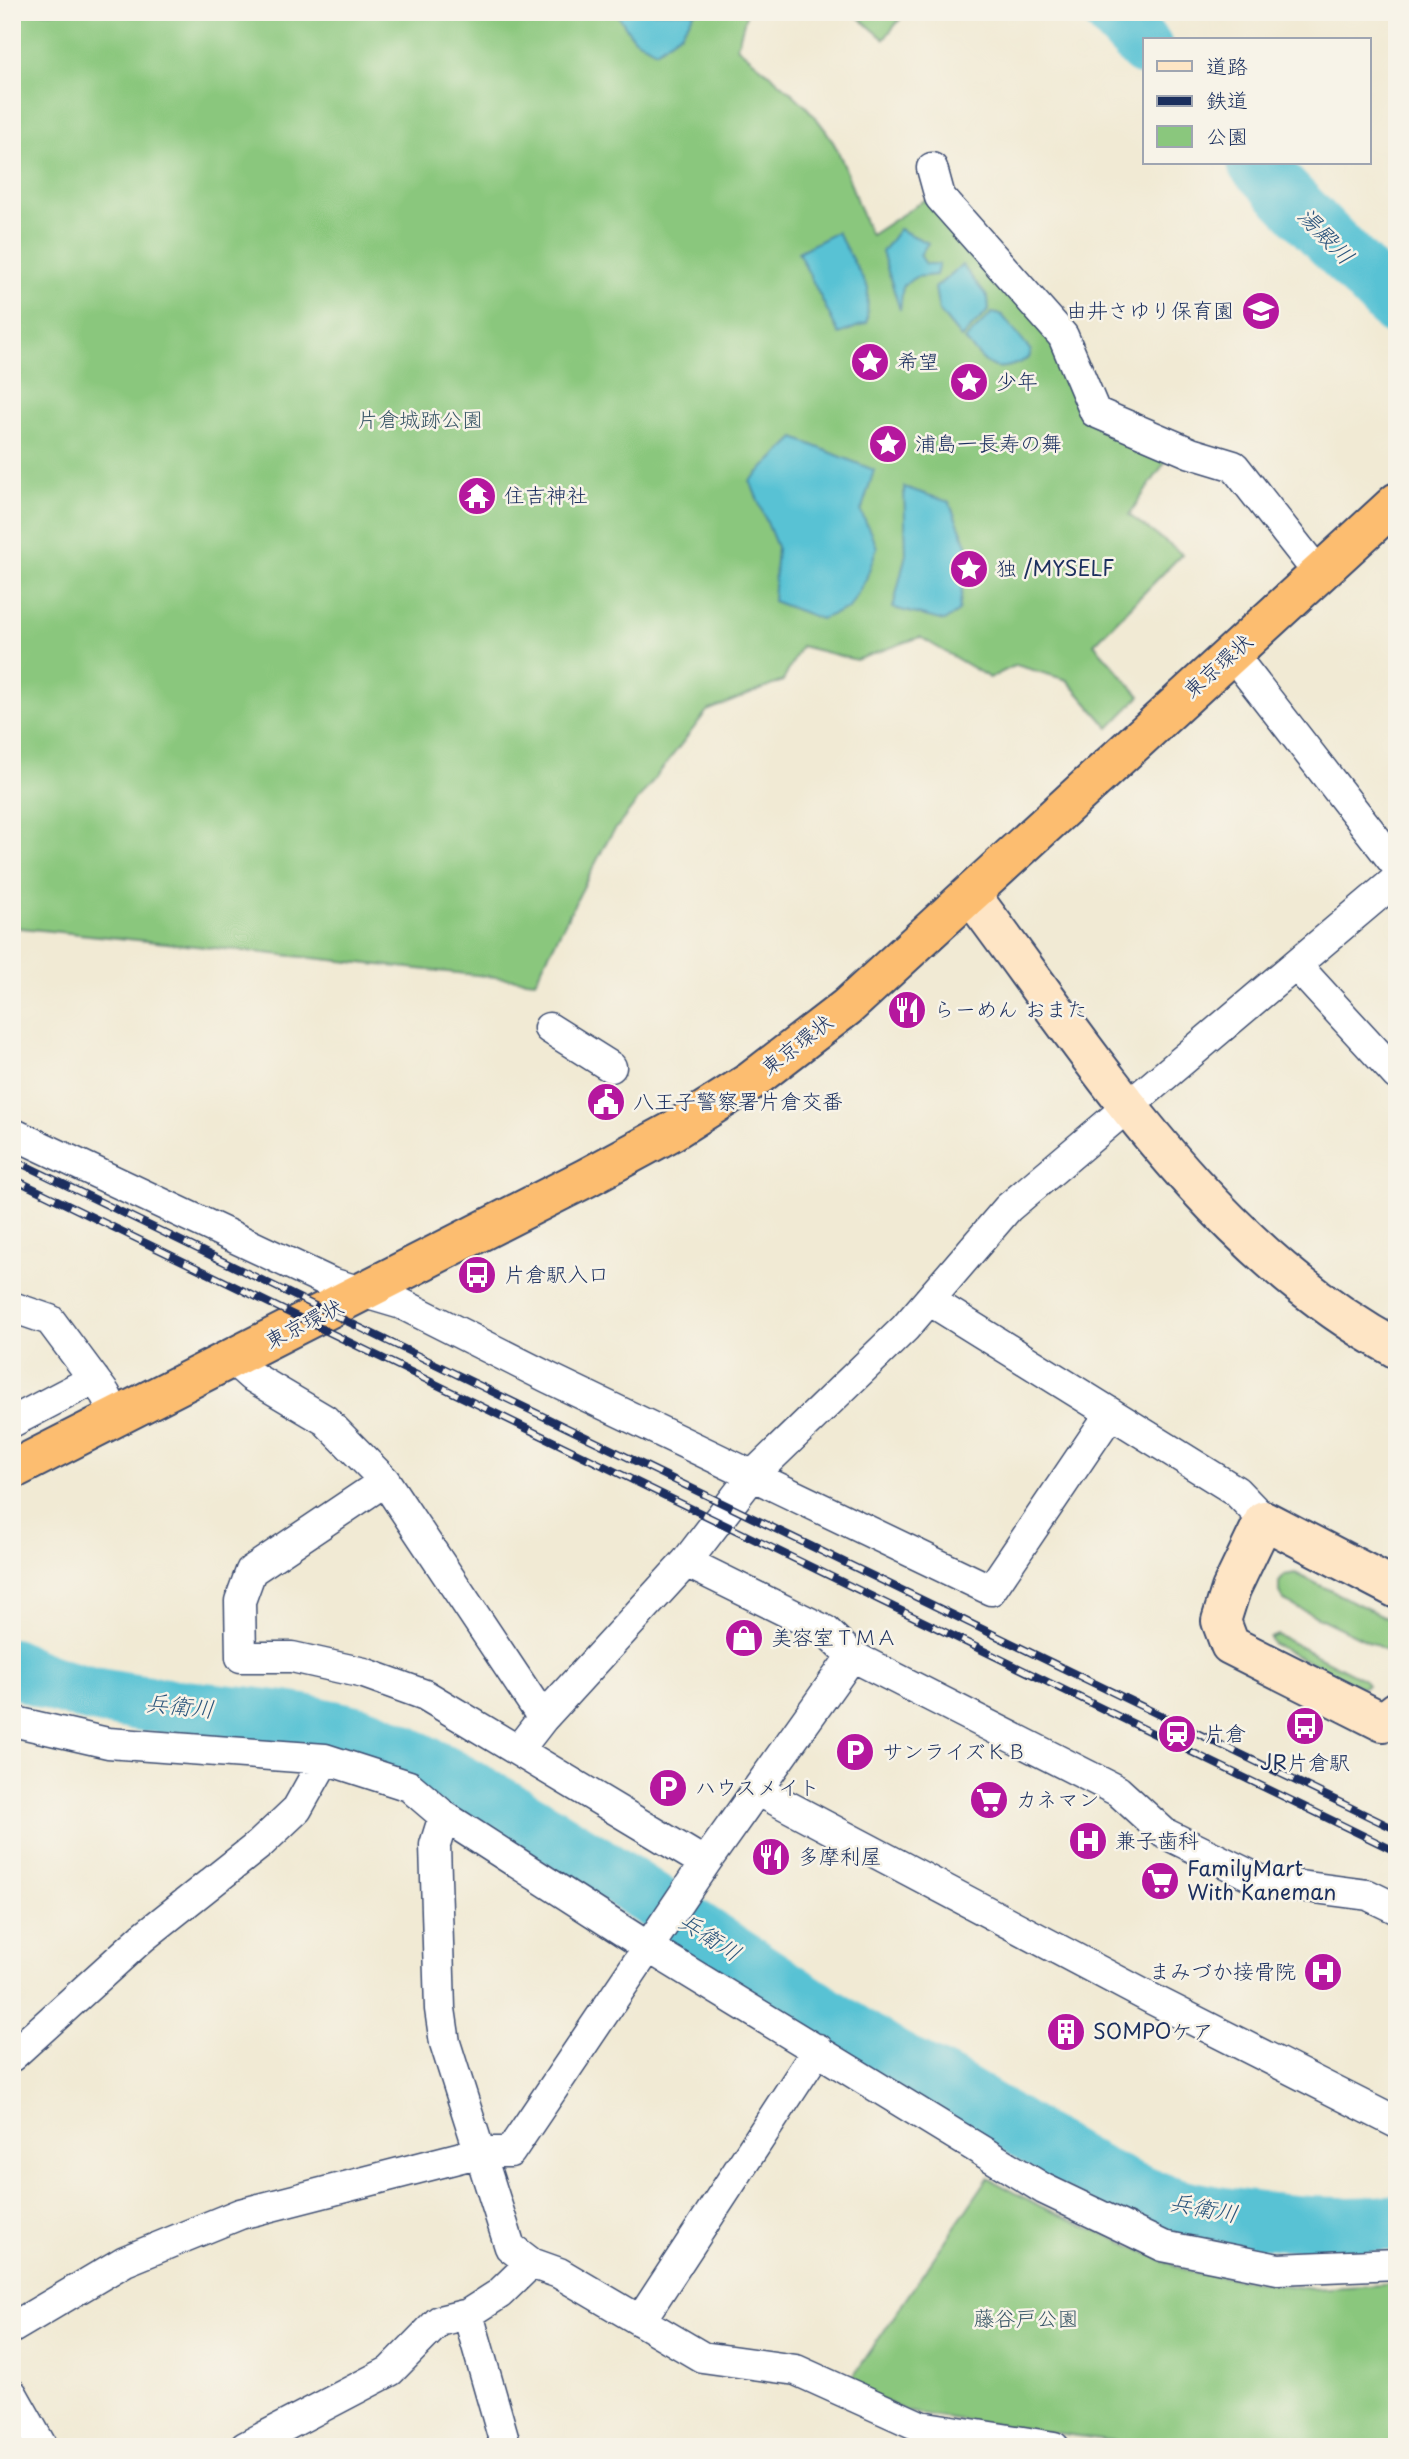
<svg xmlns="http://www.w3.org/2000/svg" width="1409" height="2459" font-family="'Playpen Sans','Klee One',sans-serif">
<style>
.green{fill:#8ac77d;stroke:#527b6e;stroke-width:2}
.water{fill:#58c2d4;stroke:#3a7899;stroke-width:2}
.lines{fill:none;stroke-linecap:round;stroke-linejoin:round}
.river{stroke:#58c2d4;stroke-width:56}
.street-casing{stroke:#3b4b70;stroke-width:33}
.secondary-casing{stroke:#3b4b70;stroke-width:42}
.highway-casing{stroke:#3b4b70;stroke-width:42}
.street{stroke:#fff;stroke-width:30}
.secondary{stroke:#fee5c5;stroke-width:38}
.highway{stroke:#fcbd6f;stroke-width:38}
.rail-casing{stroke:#1b2f5e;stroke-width:8}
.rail{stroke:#f7f3e8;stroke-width:5;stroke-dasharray:16;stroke-linecap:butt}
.labels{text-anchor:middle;stroke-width:5;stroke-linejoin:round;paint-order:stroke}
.poi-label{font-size:21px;fill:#1b2f5e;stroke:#f7f3e8;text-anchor:start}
.park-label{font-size:21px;fill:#375566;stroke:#f7f3e8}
.street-label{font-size:21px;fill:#1b2f5e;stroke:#f7f3e8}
.water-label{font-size:23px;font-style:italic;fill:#2a547c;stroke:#f7f3e8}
</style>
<rect width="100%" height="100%" fill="#f7f3e8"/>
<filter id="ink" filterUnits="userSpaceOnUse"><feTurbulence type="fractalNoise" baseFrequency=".0143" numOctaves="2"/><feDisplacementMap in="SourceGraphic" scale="14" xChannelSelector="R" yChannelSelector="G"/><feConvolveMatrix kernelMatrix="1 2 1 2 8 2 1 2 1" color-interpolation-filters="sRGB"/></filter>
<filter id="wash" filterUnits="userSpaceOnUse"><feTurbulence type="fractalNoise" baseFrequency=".00686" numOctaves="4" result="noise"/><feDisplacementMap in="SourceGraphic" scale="28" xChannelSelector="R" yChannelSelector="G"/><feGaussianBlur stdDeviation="1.57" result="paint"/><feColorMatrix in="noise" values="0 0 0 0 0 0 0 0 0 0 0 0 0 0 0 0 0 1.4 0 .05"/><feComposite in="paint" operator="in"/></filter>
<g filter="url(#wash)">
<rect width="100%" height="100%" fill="#f1ead4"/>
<path class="green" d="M 12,12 L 747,12 L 737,47 C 776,80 821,110 841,158 C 852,184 858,210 871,235 L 926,199 L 1058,344 L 1083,411 L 1170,455 L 1129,515 L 1182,554 L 1094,644 L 1140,696 L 1109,728 L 1067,680 L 1016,665 L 990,678 L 920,637 L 856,660 L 801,646 L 783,681 L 707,711 L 608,839 L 535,981 L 12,927 Z
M 852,12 L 906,12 L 884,39 Z
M 1295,1573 L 1397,1623 L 1397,1652 L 1392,1653 L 1284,1601 L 1279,1592 L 1279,1582 L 1285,1575 Z
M 1277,1635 L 1363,1679 L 1367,1685 L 1361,1688 L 1273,1644 L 1270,1638 Z
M 988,2178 L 1040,2206 L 1190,2272 L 1311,2289 L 1397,2284 L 1397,2447 L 1156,2447 L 908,2412 L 848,2384 Z"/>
<path class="water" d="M 616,12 L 695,12 L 681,33 L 656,51 L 633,38 Z
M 899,229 L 928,243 L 920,255 L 926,264 L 939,264 L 936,275 L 916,277 L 903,285 L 900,310 L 882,252 Z
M 837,232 L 868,288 L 867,323 L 839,334 L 798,252 Z
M 962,265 L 988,298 L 989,310 L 961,338 L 939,311 L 935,288 Z
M 992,313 L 1002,315 L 1031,351 L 1029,358 C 994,376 989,368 965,340 Z
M 795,438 L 874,470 L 861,512 L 877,547 L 866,579 L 849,608 L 821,619 L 773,601 L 777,547 L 750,481 Z
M 904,487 L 949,502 L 968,547 L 959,611 L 944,621 L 893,608 L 906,554 Z"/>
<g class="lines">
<path class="river" d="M 1111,12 L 1145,48
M 1255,163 L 1397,309
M 12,1666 C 95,1713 225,1705 319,1725 C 338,1730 360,1732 378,1740 C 558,1825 717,1948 886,2053 C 907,2066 931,2076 953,2088 C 1022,2127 1086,2176 1162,2201 C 1222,2220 1334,2230 1397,2222"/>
</g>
</g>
<g filter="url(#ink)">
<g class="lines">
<defs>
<path id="street" d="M 932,168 L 940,197 L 1063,336 L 1095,412 L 1191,453 L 1234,466 L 1319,574
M 1232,654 L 1397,866
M 1296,965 L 1397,1075
M 549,1028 L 611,1067
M 12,1133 L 331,1283 L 402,1304 L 549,1378 L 991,1590 L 1110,1414
M 929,1300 L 1236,1491 L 1264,1520
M 12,1307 L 50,1320 L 105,1394 L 116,1416
M 233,1360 L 251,1376 L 325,1420 L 385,1481 L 543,1718
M 12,1422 L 94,1379
M 385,1481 L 251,1571 L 240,1601 L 241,1657 L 292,1657 L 364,1673 L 425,1695 L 705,1863
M 852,1656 L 1118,1791 L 1164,1833 L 1262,1881 L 1368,1895 L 1397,1909
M 12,1721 L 108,1743 L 325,1759 L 409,1786 L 444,1816 L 648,1947 L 1044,2189 L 1163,2246 L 1278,2269 L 1397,2264
M 519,1749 L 543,1718 L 686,1562 L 752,1476 L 905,1328 L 1008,1208 L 1397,879
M 757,1790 L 1152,1999 L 1397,2123
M 12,2056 L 143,1937 L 260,1844 L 297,1809 L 325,1759
M 531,2263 L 559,2273 L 702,2357 L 796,2370 L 920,2426 L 1054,2447
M 468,2314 L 506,2447
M 640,2321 L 818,2049
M 12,2328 L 125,2261 L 240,2214 L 481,2152 L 510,2152 L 705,1863 L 852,1656 L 826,1631 L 686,1562
M 12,2394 L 42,2447
M 245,2447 L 390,2371 L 439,2321 L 468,2314 L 499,2294 L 531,2263 L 510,2247 L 445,2043 L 440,2009 L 435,1845 L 444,1816"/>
<path id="secondary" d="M 971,895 C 1094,1059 1211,1249 1397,1349
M 1397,1589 L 1264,1520 L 1231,1589 L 1221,1621 L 1230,1645 L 1383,1722 L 1397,1711"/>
<path id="highway" d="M 12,1470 L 586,1178 L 671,1132 L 751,1081 L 847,1007 L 1397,502"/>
</defs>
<use href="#street" class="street-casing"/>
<use href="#secondary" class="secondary-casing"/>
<use href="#highway" class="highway-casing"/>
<use href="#street" class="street"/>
<use href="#secondary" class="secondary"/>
<use href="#highway" class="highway"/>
<defs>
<path id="rail" d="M 12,1159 L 1397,1830
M 12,1178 L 1397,1852"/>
</defs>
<use href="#rail" class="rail-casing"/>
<use href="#rail" class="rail"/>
</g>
</g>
<defs>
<symbol id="school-disc" viewBox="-11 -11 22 22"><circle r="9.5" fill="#b5179e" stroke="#f7f3e8"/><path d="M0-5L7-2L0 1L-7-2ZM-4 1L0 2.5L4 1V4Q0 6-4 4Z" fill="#fff"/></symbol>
<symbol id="sight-disc" viewBox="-11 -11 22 22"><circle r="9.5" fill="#b5179e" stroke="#f7f3e8"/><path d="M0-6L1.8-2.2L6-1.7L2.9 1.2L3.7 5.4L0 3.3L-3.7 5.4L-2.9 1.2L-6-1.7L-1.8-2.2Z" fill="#fff"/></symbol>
<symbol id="temple-disc" viewBox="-11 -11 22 22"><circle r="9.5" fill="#b5179e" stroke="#f7f3e8"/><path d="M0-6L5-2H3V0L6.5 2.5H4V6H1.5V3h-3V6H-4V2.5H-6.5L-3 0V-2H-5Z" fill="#fff"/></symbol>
<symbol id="restaurant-disc" viewBox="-11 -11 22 22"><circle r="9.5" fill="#b5179e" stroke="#f7f3e8"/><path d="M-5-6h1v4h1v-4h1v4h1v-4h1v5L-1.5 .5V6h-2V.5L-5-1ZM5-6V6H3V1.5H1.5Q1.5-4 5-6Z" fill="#fff"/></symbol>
<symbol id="civic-disc" viewBox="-11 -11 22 22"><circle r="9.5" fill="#b5179e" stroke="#f7f3e8"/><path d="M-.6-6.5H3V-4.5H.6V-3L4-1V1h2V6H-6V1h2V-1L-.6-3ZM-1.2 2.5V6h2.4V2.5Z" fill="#fff"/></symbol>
<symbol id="bus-disc" viewBox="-11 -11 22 22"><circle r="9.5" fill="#b5179e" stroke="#f7f3e8"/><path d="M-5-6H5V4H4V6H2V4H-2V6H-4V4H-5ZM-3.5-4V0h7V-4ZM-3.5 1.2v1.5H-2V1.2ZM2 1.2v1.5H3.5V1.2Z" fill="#fff"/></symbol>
<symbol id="shop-disc" viewBox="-11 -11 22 22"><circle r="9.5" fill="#b5179e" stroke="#f7f3e8"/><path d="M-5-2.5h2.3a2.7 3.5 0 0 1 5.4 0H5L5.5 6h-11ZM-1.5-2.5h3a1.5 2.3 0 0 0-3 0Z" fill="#fff"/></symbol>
<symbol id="station-disc" viewBox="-11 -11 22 22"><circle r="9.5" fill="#b5179e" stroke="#f7f3e8"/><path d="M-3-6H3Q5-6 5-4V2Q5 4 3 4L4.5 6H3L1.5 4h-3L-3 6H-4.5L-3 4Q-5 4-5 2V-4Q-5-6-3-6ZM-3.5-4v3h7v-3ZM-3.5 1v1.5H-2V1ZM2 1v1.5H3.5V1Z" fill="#fff"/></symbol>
<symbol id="parking-disc" viewBox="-11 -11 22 22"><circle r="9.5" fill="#b5179e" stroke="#f7f3e8"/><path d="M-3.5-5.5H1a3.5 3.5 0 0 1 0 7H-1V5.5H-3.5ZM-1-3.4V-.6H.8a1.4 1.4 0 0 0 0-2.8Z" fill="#fff"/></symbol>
<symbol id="supermarket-disc" viewBox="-11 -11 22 22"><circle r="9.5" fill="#b5179e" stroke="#f7f3e8"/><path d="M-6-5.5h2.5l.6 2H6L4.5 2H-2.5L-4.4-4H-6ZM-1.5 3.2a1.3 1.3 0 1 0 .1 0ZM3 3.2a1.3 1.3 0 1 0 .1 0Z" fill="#fff"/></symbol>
<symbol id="hospital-disc" viewBox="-11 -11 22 22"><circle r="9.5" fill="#b5179e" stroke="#f7f3e8"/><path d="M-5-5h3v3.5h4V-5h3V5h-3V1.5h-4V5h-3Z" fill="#fff"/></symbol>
<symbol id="building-disc" viewBox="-11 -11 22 22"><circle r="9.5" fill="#b5179e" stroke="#f7f3e8"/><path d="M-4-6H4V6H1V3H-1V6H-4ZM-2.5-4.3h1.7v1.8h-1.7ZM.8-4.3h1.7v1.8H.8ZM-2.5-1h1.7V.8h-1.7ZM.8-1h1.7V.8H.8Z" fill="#fff"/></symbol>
</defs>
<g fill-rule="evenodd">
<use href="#school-disc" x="1239" y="289" width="44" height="44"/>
<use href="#sight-disc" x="848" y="340" width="44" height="44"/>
<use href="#sight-disc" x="947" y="360" width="44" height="44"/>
<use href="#sight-disc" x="866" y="422" width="44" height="44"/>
<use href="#temple-disc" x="455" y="474" width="44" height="44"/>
<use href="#sight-disc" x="947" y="547" width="44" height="44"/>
<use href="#restaurant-disc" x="885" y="988" width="44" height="44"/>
<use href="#civic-disc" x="584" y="1080" width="44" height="44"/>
<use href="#bus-disc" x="455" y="1253" width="44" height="44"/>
<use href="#shop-disc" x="722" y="1616" width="44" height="44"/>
<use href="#bus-disc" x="1283" y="1704" width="44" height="44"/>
<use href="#station-disc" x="1155" y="1712" width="44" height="44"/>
<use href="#parking-disc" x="833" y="1730" width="44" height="44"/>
<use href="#parking-disc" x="646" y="1766" width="44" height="44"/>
<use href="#supermarket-disc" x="967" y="1778" width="44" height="44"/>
<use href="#hospital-disc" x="1066" y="1819" width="44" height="44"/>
<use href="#restaurant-disc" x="749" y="1835" width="44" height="44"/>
<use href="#supermarket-disc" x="1138" y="1859" width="44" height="44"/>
<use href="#hospital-disc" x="1301" y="1950" width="44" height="44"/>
<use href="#building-disc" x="1044" y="2010" width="44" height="44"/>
</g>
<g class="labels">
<g class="poi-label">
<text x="1234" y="318" text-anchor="end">由井さゆり保育園</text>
<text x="897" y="369">希望</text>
<text x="996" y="389">少年</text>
<text x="915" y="451">浦島一長寿の舞</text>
<text x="504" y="503">住吉神社</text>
<text x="996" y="576">独 /MYSELF</text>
<text x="934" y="1017">らーめん おまた</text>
<text x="633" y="1109">八王子警察署片倉交番</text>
<text x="504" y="1282">片倉駅入口</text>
<text x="771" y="1645">美容室ＴＭＡ</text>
<text x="1204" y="1741">片倉</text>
<text x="882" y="1759">サンライズＫＢ</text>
<text x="1305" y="1770" text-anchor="middle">JR片倉駅</text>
<text x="695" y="1795">ハウスメイト</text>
<text x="1016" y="1807">カネマン</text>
<text x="1115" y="1848">兼子歯科</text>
<text x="798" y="1864">多摩利屋</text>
<text x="1187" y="1876">FamilyMart<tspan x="1187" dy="24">With Kaneman</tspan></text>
<text x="1296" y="1979" text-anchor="end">まみづか接骨院</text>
<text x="1093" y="2039">SOMPOケア</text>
</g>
<g class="park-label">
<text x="420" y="427">片倉城跡公園</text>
<text x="1026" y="2326">藤谷戸公園</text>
</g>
<g class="street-label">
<text transform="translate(1218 666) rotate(-42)" y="7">東京環状</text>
<text transform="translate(797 1045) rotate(-38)" y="7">東京環状</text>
<text transform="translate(304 1324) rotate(-27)" y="7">東京環状</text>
</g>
<g class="water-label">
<text transform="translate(1326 236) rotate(46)" y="8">湯殿川</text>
<text transform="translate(180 1706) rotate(6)" y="8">兵衛川</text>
<text transform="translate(710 1937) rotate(33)" y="8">兵衛川</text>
<text transform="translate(1204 2208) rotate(11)" y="8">兵衛川</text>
</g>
</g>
<rect width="1409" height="2459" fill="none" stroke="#f7f3e8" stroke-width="42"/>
<rect x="1143" y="38" width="228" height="126" fill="#f7f3e8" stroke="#9fa5b1" stroke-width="2"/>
<rect x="1157" y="61" width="35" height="10" fill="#fee5c5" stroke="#9fa5b1" stroke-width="2"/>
<text x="1206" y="74" font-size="21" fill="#1b2f5e">道路</text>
<rect x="1157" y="96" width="35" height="10" fill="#1b2f5e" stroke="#9fa5b1" stroke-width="2"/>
<text x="1206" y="108" font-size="21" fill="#1b2f5e">鉄道</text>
<rect x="1157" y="126" width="35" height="21" fill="#8ac77d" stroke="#9fa5b1" stroke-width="2"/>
<text x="1206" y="144" font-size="21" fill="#1b2f5e">公園</text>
</svg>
